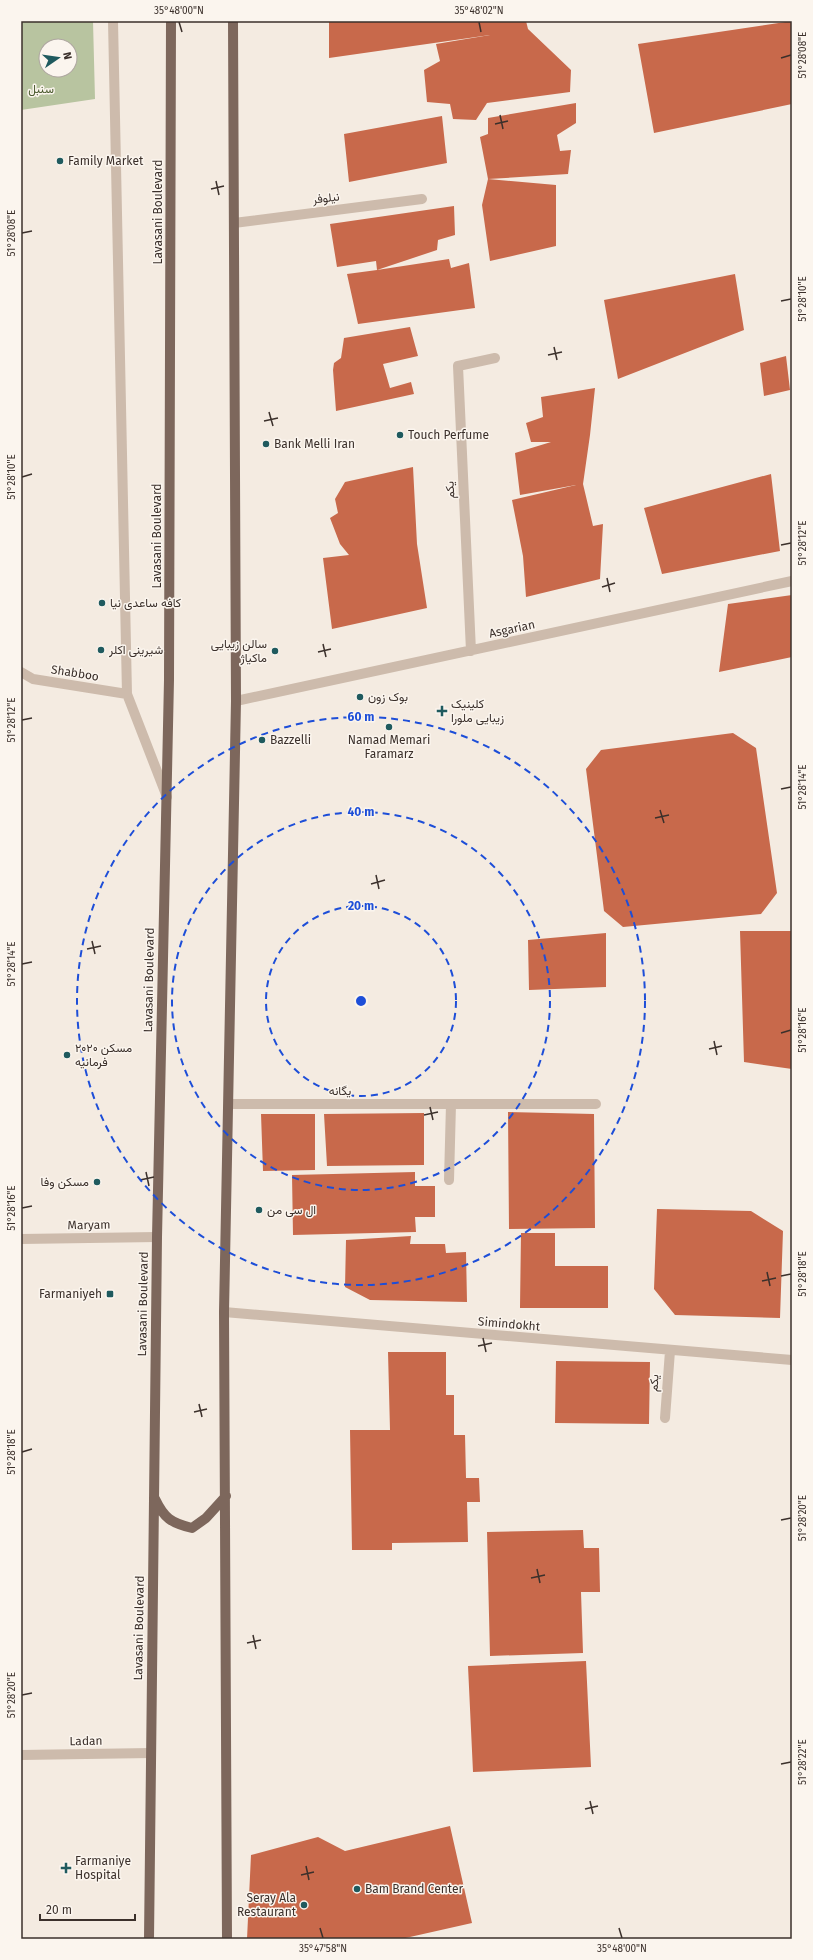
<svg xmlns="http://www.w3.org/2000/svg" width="813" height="1960" font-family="'Fira Sans',Vazirmatn,sans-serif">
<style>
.green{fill:#b8c4a0;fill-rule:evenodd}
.building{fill:#c8694b}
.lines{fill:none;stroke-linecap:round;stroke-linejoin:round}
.minor{stroke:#cdbbac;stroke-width:10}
.major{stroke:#7d675c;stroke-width:10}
.ticks{fill:none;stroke:#3b302b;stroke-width:1.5}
.ring{fill:none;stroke:#1d4ed8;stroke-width:2;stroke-dasharray:7 5}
.poi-dot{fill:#1f5a5e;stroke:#fbf5ee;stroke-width:1.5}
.labels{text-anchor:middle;stroke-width:3;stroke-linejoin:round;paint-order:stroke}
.park-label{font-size:12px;fill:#4a5a2e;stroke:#fbf5ee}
.poi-label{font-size:12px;fill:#3b302b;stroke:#fbf5ee;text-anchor:start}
.street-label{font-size:12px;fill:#3b302b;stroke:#fbf5ee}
.centre{fill:#1d4ed8;stroke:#fbf5ee;stroke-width:2}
.ring-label{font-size:12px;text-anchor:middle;font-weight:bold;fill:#1d4ed8;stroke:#fbf5ee;stroke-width:3;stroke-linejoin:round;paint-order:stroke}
.neatline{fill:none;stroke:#3b302b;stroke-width:1.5}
.ticks-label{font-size:10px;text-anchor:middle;fill:#3b302b}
</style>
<rect width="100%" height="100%" fill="#f4ebe1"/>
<path class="green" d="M 21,21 L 93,21 L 95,99 L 21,110 ZM 46,46 L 70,46 L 70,70 L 46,70 Z"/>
<path class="building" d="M 329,21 L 526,21 L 528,29 L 571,70 L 570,92 L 487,103 L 476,120 L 453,119 L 450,104 L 427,102 L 424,70 L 440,61 L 436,44 L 490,35 L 329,58 Z
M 792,21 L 792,104 L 654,133 L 638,44 Z
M 576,103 L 576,123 L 557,135 L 560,151 L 571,150 L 568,174 L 488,179 L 480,137 L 488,134 L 488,118 Z
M 442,116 L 447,163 L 349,182 L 344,134 Z
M 488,179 L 556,185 L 556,246 L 490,261 L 482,205 Z
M 454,206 L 455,235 L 438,240 L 437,250 L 377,270 L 449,259 L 451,268 L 469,263 L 475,308 L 358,324 L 347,274 L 377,270 L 376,261 L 337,267 L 330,224 Z
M 735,274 L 744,330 L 618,379 L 604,300 Z
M 410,327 L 418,356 L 383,364 L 390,388 L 411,382 L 414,394 L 336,411 L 333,370 L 334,363 L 341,358 L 344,338 Z
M 786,356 L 790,390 L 764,396 L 760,363 Z
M 595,388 L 590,435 L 583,484 L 593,526 L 603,524 L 600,579 L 526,597 L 523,556 L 512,500 L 576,485 L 520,495 L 515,453 L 551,442 L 531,442 L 526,423 L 543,417 L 541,397 Z
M 413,467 L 417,544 L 427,608 L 332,629 L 323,558 L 349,555 L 340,544 L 330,518 L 338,513 L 335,499 L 345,482 Z
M 771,474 L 780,551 L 662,574 L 644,508 Z
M 792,595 L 792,657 L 719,672 L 728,604 Z
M 733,733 L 756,748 L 777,893 L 761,914 L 623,927 L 604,911 L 586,769 L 601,750 Z
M 740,931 L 792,931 L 792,1069 L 744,1062 Z
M 606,933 L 606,987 L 529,990 L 528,940 Z
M 508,1112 L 594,1114 L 595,1228 L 509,1229 Z
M 424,1113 L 424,1165 L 327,1166 L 324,1114 Z
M 261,1114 L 315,1114 L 315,1170 L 263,1171 Z
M 415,1172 L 415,1186 L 435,1186 L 435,1217 L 415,1217 L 416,1232 L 293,1235 L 292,1175 Z
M 657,1209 L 751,1211 L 783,1231 L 780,1318 L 675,1315 L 654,1289 Z
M 521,1233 L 555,1233 L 555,1266 L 608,1266 L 608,1308 L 520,1308 Z
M 411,1236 L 410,1244 L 445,1244 L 446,1253 L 466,1252 L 467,1302 L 370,1300 L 345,1287 L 346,1240 Z
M 388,1352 L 446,1352 L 446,1395 L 454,1395 L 454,1435 L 465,1435 L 466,1478 L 479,1478 L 480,1502 L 467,1502 L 468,1542 L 392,1543 L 392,1550 L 352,1550 L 350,1430 L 390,1430 Z
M 556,1361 L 650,1362 L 649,1424 L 555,1423 Z
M 583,1530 L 584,1548 L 599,1548 L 600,1592 L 581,1592 L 583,1653 L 490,1656 L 487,1532 Z
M 586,1661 L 591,1767 L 473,1772 L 468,1666 Z
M 450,1826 L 472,1923 L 401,1939 L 247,1939 L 251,1855 L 318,1837 L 345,1851 Z"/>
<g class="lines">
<path class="minor" d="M 113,21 L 127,694 L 167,797
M 234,223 L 422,199
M 471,651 L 458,366 L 495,358
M 21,672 L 33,679 L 127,694
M 236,701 L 792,581
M 229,1104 L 596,1104
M 449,1180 L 451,1104
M 21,1239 L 157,1237
M 224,1312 L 792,1360
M 665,1418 L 670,1351
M 21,1755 L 151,1753"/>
<path class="major" d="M 155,1499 C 164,1518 171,1523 192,1528 L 206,1518 L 226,1496
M 149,1939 L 157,1237 L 169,680 L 171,21
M 227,1939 L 224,1312 L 236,701 L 233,21"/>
</g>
<path class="ticks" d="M 179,22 L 182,32M 479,22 L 481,32M 781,58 L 791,55M 500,115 L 503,129M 495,124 L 508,121M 216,181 L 219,195M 211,189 L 224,186M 22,233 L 32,231M 781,301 L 791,299M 554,347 L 557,360M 548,355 L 562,352M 269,412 L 273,426M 264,421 L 278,418M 22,477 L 32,474M 781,545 L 791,543M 607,578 L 610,592M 602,587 L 615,583M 323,644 L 326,657M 318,652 L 331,649M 22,720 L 32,718M 781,789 L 791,787M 660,810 L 664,823M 655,818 L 669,815M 376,875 L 379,889M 371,884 L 385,880M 92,941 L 95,954M 87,949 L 101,946M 22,964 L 32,962M 781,1033 L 791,1030M 714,1041 L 717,1055M 709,1049 L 722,1046M 430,1107 L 433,1120M 424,1115 L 438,1112M 146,1172 L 149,1186M 140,1180 L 154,1177M 22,1208 L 32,1206M 767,1272 L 770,1286M 781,1276 L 791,1274M 762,1281 L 776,1278M 483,1338 L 486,1352M 478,1346 L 492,1343M 199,1404 L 202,1417M 194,1412 L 207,1409M 22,1452 L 32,1449M 781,1520 L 791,1518M 537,1569 L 540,1583M 531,1578 L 545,1575M 253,1635 L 256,1649M 247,1643 L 261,1640M 22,1695 L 32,1693M 781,1764 L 791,1762M 590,1801 L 593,1814M 585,1809 L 598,1806M 306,1866 L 309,1880M 301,1875 L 314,1872M 320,1928 L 323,1938M 619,1928 L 622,1938"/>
<g class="ring">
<circle cx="361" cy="1001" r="95"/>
<circle cx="361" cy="1001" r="189"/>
<circle cx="361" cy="1001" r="284"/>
</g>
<g class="poi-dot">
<circle cx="60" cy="161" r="4"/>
<circle cx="400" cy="435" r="4"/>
<circle cx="266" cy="444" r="4"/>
<circle cx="102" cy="603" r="4"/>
<circle cx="101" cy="650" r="4"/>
<circle cx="275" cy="651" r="4"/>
<circle cx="360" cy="697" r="4"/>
<path d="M440 705h4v4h4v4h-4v4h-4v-4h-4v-4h4z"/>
<circle cx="389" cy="727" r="4"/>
<circle cx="262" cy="740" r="4"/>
<circle cx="67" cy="1055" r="4"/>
<circle cx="97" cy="1182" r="4"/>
<circle cx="259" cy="1210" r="4"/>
<rect x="106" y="1290" width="8" height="8" rx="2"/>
<path d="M64 1862h4v4h4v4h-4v4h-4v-4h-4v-4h4z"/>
<circle cx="357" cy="1889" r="4"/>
<circle cx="304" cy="1905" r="4"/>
</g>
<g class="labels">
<g class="park-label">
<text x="41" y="93">سنبل</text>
</g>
<g class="poi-label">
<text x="68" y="165">Family Market</text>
<text x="408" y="439">Touch Perfume</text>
<text x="274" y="448">Bank Melli Iran</text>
<text x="110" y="607">کافه ساعدی نیا</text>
<text x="267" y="648" text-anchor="end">سالن زیبایی<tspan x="267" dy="14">ماکیاژ</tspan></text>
<text x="109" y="654">شیرینی اکلر</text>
<text x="368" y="701">بوک زون</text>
<text x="451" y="708">کلینیک<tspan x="451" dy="14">زیبایی ملورا</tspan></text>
<text x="270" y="744">Bazzelli</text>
<text x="389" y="744" text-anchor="middle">Namad Memari<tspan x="389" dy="14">Faramarz</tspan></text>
<text x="75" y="1052">مسکن ۲۰۲۰<tspan x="75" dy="14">فرمانیه</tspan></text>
<text x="89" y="1186" text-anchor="end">مسکن وفا</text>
<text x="267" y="1214">ال سی من</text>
<text x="102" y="1298" text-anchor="end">Farmaniyeh</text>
<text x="75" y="1865">Farmaniye<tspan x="75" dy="14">Hospital</tspan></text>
<text x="365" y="1893">Bam Brand Center</text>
<text x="296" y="1902" text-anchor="end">Seray Ala<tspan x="296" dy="14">Restaurant</tspan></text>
</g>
<g class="street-label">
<text transform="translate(326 198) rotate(-7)" y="4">نیلوفر</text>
<text transform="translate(158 212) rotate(-90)" y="4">Lavasani Boulevard</text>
<text transform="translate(450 490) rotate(-93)" y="4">یکم</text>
<text transform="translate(157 536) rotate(-90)" y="4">Lavasani Boulevard</text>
<text transform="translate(512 629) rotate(-12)" y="4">Asgarian</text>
<text transform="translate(75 673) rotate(9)" y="4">Shabboo</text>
<text transform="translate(149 980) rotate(-89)" y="4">Lavasani Boulevard</text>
<text x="340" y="1095">یگانه</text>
<text transform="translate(89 1225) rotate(-1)" y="4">Maryam</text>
<text transform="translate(143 1304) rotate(-89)" y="4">Lavasani Boulevard</text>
<text transform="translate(509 1324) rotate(5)" y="4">Simindokht</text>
<text transform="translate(654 1383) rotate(-86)" y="4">یکم</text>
<text transform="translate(139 1628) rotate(-89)" y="4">Lavasani Boulevard</text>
<text transform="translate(86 1741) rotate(-1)" y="4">Ladan</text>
</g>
</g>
<circle cx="361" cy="1001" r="6" class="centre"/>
<g class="ring-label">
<text x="361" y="721">60 m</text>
<text x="361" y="816">40 m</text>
<text x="361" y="910">20 m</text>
</g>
<rect width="813" height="1960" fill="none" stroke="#fbf5ee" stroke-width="44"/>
<g transform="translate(58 58) rotate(77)"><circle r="19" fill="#fbf5ee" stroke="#aea6a0"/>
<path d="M0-3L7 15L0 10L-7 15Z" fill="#1f5a5e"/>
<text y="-6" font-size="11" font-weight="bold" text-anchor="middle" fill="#3b302b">N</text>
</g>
<path d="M40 1914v6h95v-6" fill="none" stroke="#3b302b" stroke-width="2"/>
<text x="46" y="1914" font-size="12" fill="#3b302b" stroke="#fbf5ee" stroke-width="3" paint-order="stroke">20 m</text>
<rect x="22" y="22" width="769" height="1916" class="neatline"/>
<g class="ticks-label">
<text x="179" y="14">35°48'00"N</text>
<text x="479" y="14">35°48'02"N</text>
<text transform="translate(802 55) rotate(-90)" y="4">51°28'08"E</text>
<text transform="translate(11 233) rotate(-90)" y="4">51°28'08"E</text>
<text transform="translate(802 299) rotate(-90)" y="4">51°28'10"E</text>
<text transform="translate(11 477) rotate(-90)" y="4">51°28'10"E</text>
<text transform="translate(802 543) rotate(-90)" y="4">51°28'12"E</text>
<text transform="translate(11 720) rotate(-90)" y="4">51°28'12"E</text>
<text transform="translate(802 787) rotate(-90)" y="4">51°28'14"E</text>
<text transform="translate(11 964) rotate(-90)" y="4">51°28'14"E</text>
<text transform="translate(802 1030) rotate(-90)" y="4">51°28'16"E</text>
<text transform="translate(11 1208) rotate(-90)" y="4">51°28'16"E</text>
<text transform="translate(802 1274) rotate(-90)" y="4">51°28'18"E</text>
<text transform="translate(11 1452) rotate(-90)" y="4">51°28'18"E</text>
<text transform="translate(802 1518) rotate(-90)" y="4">51°28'20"E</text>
<text transform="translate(11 1695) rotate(-90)" y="4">51°28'20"E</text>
<text transform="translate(802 1762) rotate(-90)" y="4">51°28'22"E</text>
<text x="323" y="1952">35°47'58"N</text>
<text x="622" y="1952">35°48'00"N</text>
</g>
</svg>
